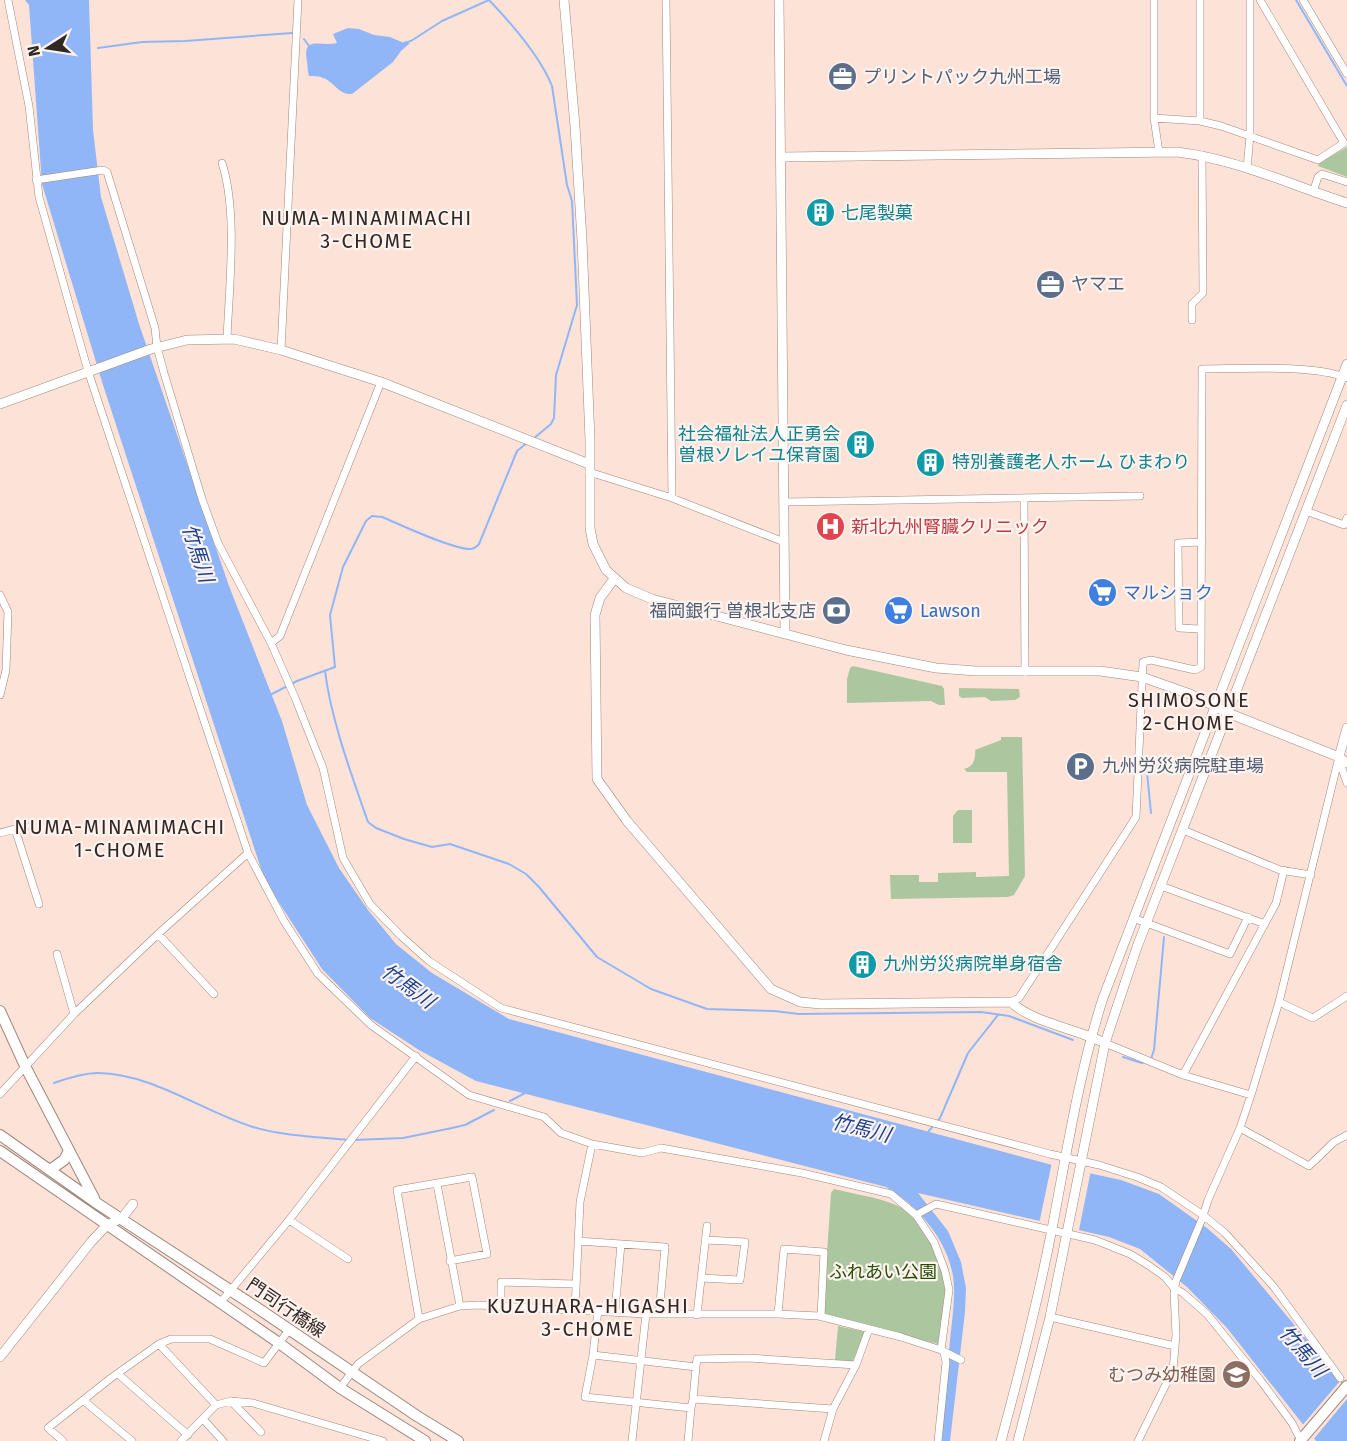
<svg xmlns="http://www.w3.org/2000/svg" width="1347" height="1441" font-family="'Fira Sans','Noto Sans JP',sans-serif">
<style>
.green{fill:#acc79f}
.water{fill:#91b6f8}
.pier{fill:#fde2d7}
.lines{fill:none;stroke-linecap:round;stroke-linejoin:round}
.stream{stroke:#91b6f8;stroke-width:2}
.street-casing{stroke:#9f877c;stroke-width:8}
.secondary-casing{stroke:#9f877c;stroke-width:10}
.primary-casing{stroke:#9f877c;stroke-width:12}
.street{stroke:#fff;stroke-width:7}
.secondary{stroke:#fff;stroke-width:9}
.primary{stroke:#fff;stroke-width:10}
.labels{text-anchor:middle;stroke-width:4.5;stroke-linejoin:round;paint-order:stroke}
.service-label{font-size:18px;fill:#4e5e75;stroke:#fef3ef;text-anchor:start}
.culture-label{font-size:18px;fill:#0d838f;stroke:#fef3ef;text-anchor:start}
.health-label{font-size:18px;fill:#be3a42;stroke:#fef3ef;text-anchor:start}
.shop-label{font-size:18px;fill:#366cbe;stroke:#fef3ef;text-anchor:start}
.park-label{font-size:18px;fill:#264e05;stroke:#fef3ef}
.street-label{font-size:18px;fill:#312723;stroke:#fef3ef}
.education-label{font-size:18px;fill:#785e54;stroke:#fef3ef;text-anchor:end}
.neighbourhood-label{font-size:20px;letter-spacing:1.5px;fill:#312723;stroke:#fef3ef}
.water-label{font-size:20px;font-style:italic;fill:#1b428e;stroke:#fef3ef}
</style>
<rect width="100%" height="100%" fill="#fde2d7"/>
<path class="green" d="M 1347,147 L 1347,177 L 1318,166 L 1319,163 Z
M 853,666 L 942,686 L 944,689 L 945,705 L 939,705 L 931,701 L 847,703 L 847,679 L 850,668 Z
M 959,688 L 1019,689 L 1020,697 L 1015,700 L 991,701 L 985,697 L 962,698 L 959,696 Z
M 1001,737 L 1022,737 L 1025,876 L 1014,895 L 1008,897 L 891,899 L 890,875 L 919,875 L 919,882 L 938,882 L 938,873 L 976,872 L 976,877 L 1009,876 L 1007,772 L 967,772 L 964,769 C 973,767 976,759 975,750 L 1001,740 Z
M 958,810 L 972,810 L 972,843 L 953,843 L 953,816 Z
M 834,1189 C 854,1194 877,1197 896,1205 C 919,1214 946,1265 946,1289 C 946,1307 941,1326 938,1344 L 825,1316 L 823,1313 L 831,1193 Z
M 838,1326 L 865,1332 L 852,1363 L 835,1360 Z"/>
<path class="water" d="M 25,0 L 89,0 L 93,130 L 101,197 L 139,324 L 229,586 L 282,721 L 307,805 L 339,868 L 368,910 L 396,944 L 432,973 L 509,1019 L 1056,1166 L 1121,1180 L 1159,1194 L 1207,1228 L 1231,1249 L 1347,1388 L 1347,1441 L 1316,1441 L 1227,1328 L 1187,1287 L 1140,1249 L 1109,1237 L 918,1193 L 948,1231 L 961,1262 L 966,1288 L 965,1312 L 950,1441 L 942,1441 C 944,1407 947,1374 950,1340 C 952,1320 956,1296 953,1276 C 947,1239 917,1205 886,1187 L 476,1081 L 419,1050 L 370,1018 L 322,969 L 265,881 L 103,385 L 42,184 L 29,5 Z
M 348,28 L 359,29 L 374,35 L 390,37 L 404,43 L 410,43 L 401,51 L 393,62 L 352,94 C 338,95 335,82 323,78 C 319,76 313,76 309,76 C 307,71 308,66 307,61 C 302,35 320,47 337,43 L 333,34 Z"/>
<path class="pier" d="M 1052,1162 L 1091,1170 L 1079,1230 L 1080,1233 L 1039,1224 Z
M 1340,1381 L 1347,1391 L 1347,1399 L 1312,1441 L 1301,1427 Z"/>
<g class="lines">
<path class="stream" d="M 1296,0 L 1347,86
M 304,39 L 309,46
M 404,43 L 411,41 L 442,21 L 489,0 C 512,24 540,56 552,86 L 567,185 L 572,201 L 577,305 L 556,375 L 554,418 L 551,424 L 533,439
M 98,48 L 142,42 L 185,41 L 292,33
M 325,671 C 331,720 352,776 368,822 L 376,828 L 404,839 L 432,847 L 450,844 L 509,864 L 526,874 L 539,887 L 597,957 L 651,989 L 707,1009 L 774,1011 L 799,1014 L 981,1012 L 1009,1016 L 1073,1040
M 270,695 L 297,681 L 335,667 L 330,615 L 343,567 L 366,521 L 372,516 L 382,517 C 399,524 456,551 471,549 C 476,548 476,547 479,544 L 517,451 L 528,442
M 1146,762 L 1151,813
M 1123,1057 L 1142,1063 L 1146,1061
M 1151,1059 L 1154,1050 L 1164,937
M 54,1083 C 68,1078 83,1073 98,1073 C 154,1074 201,1111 253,1127 C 283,1136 316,1137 348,1140
M 510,1101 L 527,1092
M 928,1132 L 940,1118 L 968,1053 L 998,1015
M 354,1140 L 403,1138 L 452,1128 L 465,1125 L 494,1110"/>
<defs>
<path id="street" d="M 8,0 L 29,106 L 39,197 L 88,371 L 248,853 L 284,921 L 318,974 L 371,1025 L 469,1095 L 544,1117 L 561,1133 L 592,1144 L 642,1153 L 661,1148 L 802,1173 L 891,1194 L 916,1215 L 934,1242 L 945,1271 L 949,1290 L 941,1350
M 666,0 L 672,498
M 1154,0 L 1154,118 L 1159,152
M 1303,0 L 1347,74
M 1154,118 L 1200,121 L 1221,126 L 1318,160 L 1344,143 L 1260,0
M 1200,121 L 1200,0
M 222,163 C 238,212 229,287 227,339
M 1247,169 L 1250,135 L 1250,0
M 36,180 L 103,170 L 107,172 L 155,328 L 157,347 L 164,373 L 202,499 L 218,543 L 271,643 L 296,700 L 323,768 L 343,858 L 370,904 L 401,936 L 429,961 L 501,1008 L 1050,1154 L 1099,1165 L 1137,1177 L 1161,1187 L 1203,1215 L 1225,1233 L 1274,1287 L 1340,1378
M 1313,192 L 1318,177 L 1322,174 L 1347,182
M 1192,320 L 1192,304 L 1203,293 L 1202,155
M 281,350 L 298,0
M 589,472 L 672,498 L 784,542
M 1024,498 L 1025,672
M 784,502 L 1140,496
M 1306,511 L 1344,525 L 1347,518
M 0,595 L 8,612 L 6,670 L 0,695
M 1200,629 L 1179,628 L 1178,543 L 1202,542
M 271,643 L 280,636 L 381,382
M 1339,760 L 1347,783
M 15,829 L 39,904
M 1183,830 L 1280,870 L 1311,875
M 0,833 L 26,826
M 1161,886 L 1265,924
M 1133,918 L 1230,954 L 1248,917
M 158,934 L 214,994
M 57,954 L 74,1014
M 1011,1002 L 1019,998 L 1136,817 L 1143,662 L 1151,660 L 1195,670 L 1201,667 L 1202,369 C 1241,369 1312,364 1347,378
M 1279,1002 L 1313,1018 L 1347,996
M 1105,1043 L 1183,1075 L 1251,1095
M 1183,1075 L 1276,903 L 1284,870
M 0,1094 L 74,1014 L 158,934 L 248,853
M 1240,1128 L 1309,1166 L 1334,1142 L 1347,1135
M 437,1184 L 460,1306
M 916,1215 L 936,1204 L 1095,1240 L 1130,1254 L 1148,1265 L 1165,1277 L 1174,1288 L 1183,1293 L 1207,1314 L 1261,1381 L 1292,1423 L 1298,1435
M 289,1220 L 348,1259
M 578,1241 L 665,1247 L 659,1314
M 701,1278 L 740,1280 L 745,1242 L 705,1240
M 220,1303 L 289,1220 L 416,1056
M 501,1306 L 501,1282 L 576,1284
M 575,1309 L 580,1202 L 592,1144
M 598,1310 L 593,1355 L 696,1367 L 697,1359 L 748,1358 L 856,1365
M 615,1311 L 621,1244
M 778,1314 L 784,1249 L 824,1252 L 821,1317
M 697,1315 L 707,1226
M 1050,1317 L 1175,1346
M 419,1319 L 397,1190 L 472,1177 L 487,1254 L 450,1261
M 159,1344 L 216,1405
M 593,1355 L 585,1397 L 691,1408 L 693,1399 L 833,1409
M 118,1374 L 188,1435
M 340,1388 L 358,1364 L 419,1319 L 460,1306 L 478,1305 L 646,1314 L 778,1314 L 819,1316 L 901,1337 L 941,1350 L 961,1360
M 693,1399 L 696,1367
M 84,1401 L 132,1441
M 231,1401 L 261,1432
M 203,1419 L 223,1441
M 63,1441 L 48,1428 L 111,1378 L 159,1344 L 171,1339 L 210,1339 L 264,1363 L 289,1330
M 181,1441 L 216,1405 L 231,1401 L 253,1403 L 383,1441
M 632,1441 L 646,1314
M 688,1441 L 691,1408
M 824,1441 L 833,1409 L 856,1365 L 869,1329
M 938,1441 L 946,1362 L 944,1353
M 1138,1441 L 1173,1370 L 1176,1335 L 1174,1292 L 1176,1281 L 1202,1219 L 1208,1200 L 1240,1128 L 1251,1095 L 1279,1002 L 1339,757"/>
<path id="secondary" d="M 564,0 L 575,126 L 582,240 L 590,440 L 590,528 L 593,544 L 606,570 L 626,588 L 652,599 L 846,650 L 936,668 L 976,671 L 1100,671 L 1142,677 L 1190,694 L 1228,713 L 1339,757 L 1347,763
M 779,0 L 785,633
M 781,157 L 1177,152 C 1236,159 1291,185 1347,203
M 0,404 L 151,349 L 187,340 L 234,339 L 281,350 L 381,382 L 589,464
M 614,579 L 600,598 L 595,615 L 597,779 L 627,821 L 771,989 L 800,1002 L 821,1004 L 1011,1002 C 1031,1022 1077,1029 1105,1043
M 1339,757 L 1347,728
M 0,1357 L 91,1242 L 107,1225 L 122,1218 L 133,1204
M 1001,1441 C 1020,1371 1038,1300 1052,1229 C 1067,1151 1079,1073 1103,998 L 1347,364
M 1018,1441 L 1050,1317 L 1105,1043 L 1137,947 L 1347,405"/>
<path id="primary" d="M 0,1011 L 26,1068 L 94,1198
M 0,1135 L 95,1202 L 256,1307 L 417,1416 L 458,1441
M 0,1151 L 279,1343 L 340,1388 L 425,1441
M 50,1170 L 64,1160 L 69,1151
M 1300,1441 L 1347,1386"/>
</defs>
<use href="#street" class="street-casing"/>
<use href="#secondary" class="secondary-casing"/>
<use href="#primary" class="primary-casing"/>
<use href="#street" class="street"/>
<use href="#secondary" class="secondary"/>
<use href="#primary" class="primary"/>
</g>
<defs>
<symbol id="office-disc" viewBox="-11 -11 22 22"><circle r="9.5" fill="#5c6f8a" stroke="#fef3ef"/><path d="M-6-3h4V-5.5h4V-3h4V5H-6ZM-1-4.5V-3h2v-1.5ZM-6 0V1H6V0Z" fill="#fff"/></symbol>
<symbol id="building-disc" viewBox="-11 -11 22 22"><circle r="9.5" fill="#0f9aa8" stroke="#fef3ef"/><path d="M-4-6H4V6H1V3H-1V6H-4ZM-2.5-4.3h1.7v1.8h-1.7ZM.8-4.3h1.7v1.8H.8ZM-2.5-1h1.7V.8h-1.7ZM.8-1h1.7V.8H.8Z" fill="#fff"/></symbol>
<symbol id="hospital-disc" viewBox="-11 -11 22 22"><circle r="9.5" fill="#e0444e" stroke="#fef3ef"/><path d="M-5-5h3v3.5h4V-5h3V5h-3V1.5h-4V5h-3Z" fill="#fff"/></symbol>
<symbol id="supermarket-disc" viewBox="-11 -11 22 22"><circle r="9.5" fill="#3f7fe0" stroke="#fef3ef"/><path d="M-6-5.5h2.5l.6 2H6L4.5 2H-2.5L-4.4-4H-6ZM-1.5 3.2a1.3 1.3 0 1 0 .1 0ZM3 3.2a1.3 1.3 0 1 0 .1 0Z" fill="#fff"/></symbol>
<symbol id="bank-disc" viewBox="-11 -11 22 22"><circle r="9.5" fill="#5c6f8a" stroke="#fef3ef"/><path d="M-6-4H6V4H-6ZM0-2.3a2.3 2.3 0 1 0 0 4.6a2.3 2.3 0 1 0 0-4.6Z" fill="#fff"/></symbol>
<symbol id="parking-disc" viewBox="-11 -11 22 22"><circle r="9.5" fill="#5c6f8a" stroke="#fef3ef"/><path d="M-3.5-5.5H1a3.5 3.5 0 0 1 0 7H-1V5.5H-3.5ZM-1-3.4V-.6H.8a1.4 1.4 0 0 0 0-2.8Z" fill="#fff"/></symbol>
<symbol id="school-disc" viewBox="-11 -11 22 22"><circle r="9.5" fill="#8d6e63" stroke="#fef3ef"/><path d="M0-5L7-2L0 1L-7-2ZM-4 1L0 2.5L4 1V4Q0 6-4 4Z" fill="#fff"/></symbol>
</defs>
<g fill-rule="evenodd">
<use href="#office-disc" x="826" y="60" width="33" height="33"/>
<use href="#building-disc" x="804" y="196" width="33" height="33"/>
<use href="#office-disc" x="1034" y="268" width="33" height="33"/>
<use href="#building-disc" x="844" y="428" width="33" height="33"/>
<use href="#building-disc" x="914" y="446" width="33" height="33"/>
<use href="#hospital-disc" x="814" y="510" width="33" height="33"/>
<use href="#supermarket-disc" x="1086" y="576" width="33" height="33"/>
<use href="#bank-disc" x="820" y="594" width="33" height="33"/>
<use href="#supermarket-disc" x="882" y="594" width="33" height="33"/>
<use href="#parking-disc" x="1064" y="750" width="33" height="33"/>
<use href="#building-disc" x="846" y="948" width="33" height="33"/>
<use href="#school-disc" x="1220" y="1358" width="33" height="33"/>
</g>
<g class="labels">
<g class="service-label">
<text x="863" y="83">プリントパック九州工場</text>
<text x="1071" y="290">ヤマエ</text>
<text x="816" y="617" text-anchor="end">福岡銀行 曽根北支店</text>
<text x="1102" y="772">九州労災病院駐車場</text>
</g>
<g class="culture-label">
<text x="841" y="219">七尾製菓</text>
<text x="840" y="440" text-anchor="end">社会福祉法人正勇会<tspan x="840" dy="21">曽根ソレイユ保育園</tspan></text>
<text x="952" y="468">特別養護老人ホーム ひまわり</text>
<text x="883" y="970">九州労災病院単身宿舎</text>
</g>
<g class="health-label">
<text x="851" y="533">新北九州腎臓クリニック</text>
</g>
<g class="shop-label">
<text x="1123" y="599">マルショク</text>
<text x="920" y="617">Lawson</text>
</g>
<g class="park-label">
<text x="883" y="1278">ふれあい公園</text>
</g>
<g class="street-label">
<text transform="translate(286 1308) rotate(34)" y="6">門司行橋線</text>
</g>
<g class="education-label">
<text x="1216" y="1381">むつみ幼稚園</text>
</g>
<g class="neighbourhood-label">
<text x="367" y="225">NUMA-MINAMIMACHI<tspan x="367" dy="23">3-CHOME</tspan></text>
<text x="1189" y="707">SHIMOSONE<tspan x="1189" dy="23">2-CHOME</tspan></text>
<text x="120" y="834">NUMA-MINAMIMACHI<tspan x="120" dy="23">1-CHOME</tspan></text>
<text x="588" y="1313">KUZUHARA-HIGASHI<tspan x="588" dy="23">3-CHOME</tspan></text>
</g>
<g class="water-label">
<text transform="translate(198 553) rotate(72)" y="7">竹馬川</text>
<text transform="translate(408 986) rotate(36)" y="7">竹馬川</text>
<text transform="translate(861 1128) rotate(14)" y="7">竹馬川</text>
<text transform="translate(1303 1351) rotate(49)" y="7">竹馬川</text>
</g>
</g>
<g transform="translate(48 48) rotate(258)" stroke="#fef3ef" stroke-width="4.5" paint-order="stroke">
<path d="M0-4.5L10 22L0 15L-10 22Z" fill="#312723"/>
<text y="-9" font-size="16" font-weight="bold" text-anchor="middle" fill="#312723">N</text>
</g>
</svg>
